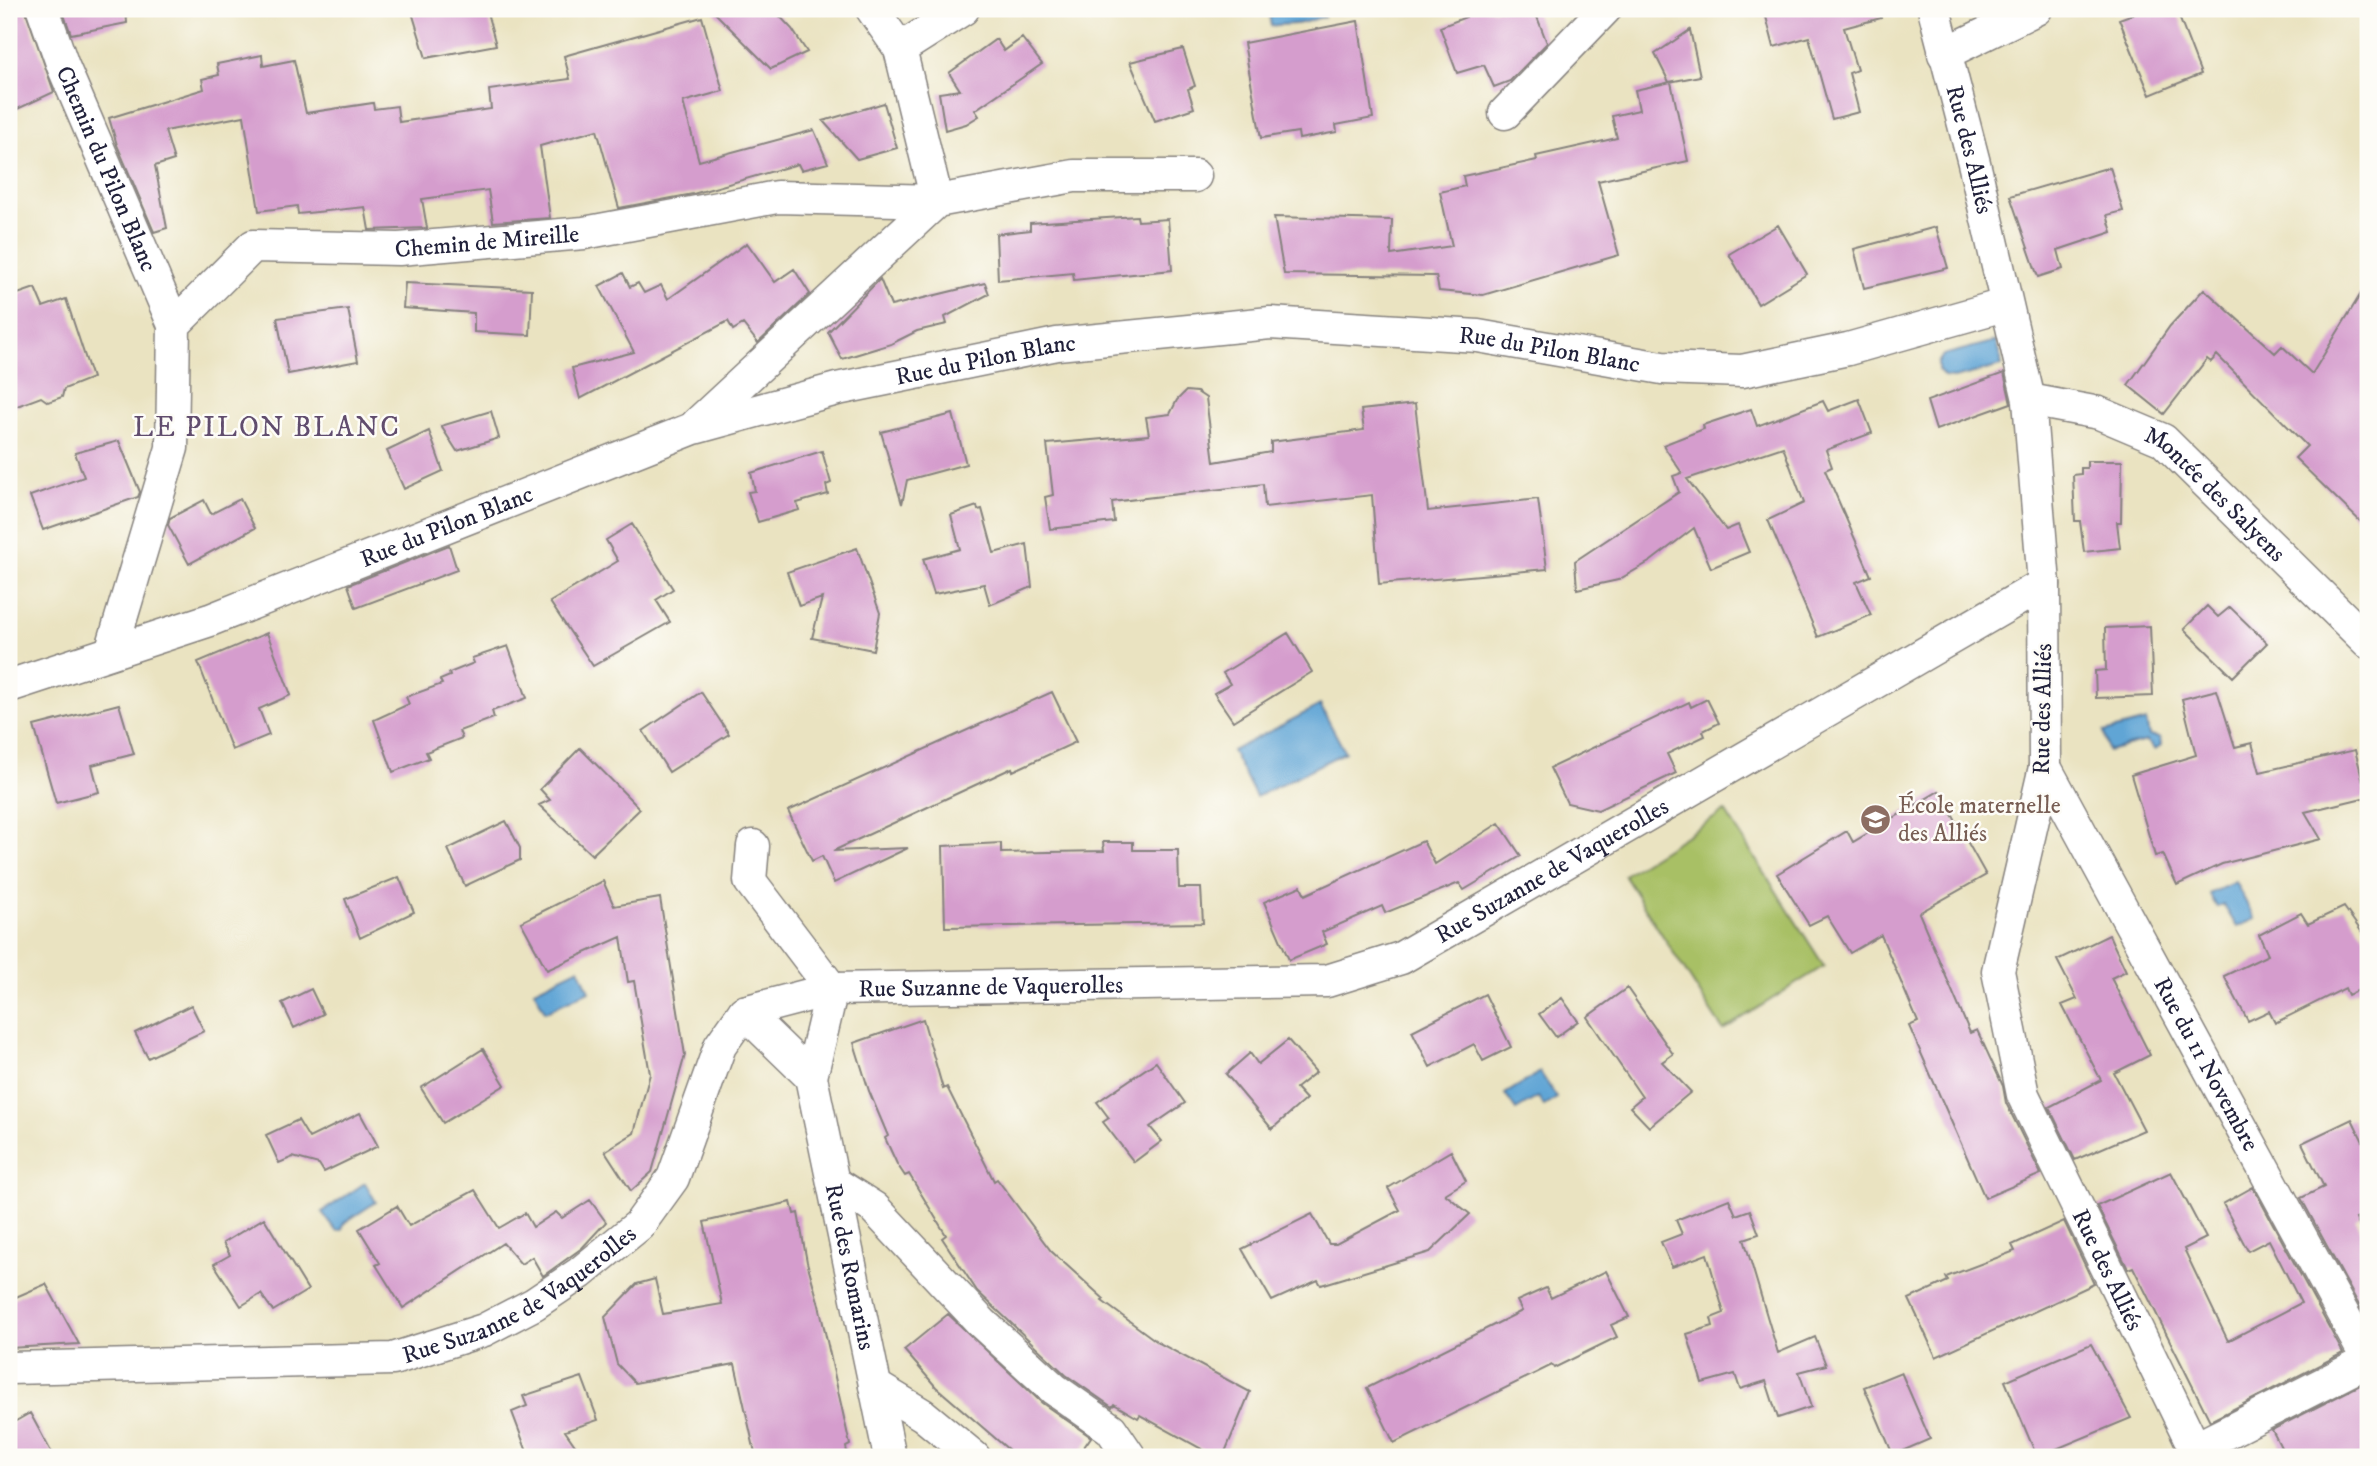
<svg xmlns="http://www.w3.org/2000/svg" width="2377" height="1466" font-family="'IM FELL DW Pica',serif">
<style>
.green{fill:#a8c065;stroke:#657150;stroke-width:2}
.water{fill:#60a5d5;stroke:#416488;stroke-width:2}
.building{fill:#d59dcd}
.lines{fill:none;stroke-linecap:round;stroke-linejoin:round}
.minor-casing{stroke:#86827e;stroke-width:35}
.minor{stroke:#fff;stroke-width:32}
.labels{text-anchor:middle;stroke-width:5;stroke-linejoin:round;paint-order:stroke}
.street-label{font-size:24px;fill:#22223b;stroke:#fdfcf7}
.education-label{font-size:24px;fill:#785e54;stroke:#fdfcf7;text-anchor:start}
.quarter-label{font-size:28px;letter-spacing:2px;fill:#614d6e;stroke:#fdfcf7}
</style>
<rect width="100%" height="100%" fill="#fdfcf7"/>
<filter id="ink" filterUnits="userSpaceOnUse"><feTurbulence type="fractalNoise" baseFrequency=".0143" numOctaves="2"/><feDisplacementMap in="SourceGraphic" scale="14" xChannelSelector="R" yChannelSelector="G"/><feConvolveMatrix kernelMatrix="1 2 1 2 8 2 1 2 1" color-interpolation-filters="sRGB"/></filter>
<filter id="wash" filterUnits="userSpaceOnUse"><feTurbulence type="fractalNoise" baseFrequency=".00686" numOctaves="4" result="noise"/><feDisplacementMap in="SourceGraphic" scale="28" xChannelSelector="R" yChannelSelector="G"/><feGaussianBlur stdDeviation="1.57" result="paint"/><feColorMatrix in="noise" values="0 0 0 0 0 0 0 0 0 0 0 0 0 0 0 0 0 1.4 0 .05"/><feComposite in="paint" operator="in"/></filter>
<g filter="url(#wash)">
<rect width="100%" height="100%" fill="#eae3c1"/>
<path class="green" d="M 1725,811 L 1824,966 L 1723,1030 L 1624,875 Z"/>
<path class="water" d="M 1268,9 L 1322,9 L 1324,17 C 1314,18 1304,24 1295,24 C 1286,25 1280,24 1271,26 Z
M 1996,341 L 2002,366 L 1954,378 L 1944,377 L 1938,370 L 1938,363 L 1943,355 Z
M 1320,705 L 1345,752 L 1256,797 L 1232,751 Z
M 2146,721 L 2149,736 L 2160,738 L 2161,746 L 2155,750 L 2146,741 L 2108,751 L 2104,732 Z
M 2235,882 L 2255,919 L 2237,927 L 2223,904 L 2217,907 L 2209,894 Z
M 579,968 L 589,991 L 545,1012 L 534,990 Z
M 1540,1072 L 1557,1098 L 1544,1106 L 1538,1097 L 1516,1110 L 1505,1094 Z
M 365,1183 L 376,1202 L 344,1223 L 342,1230 L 336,1231 L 322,1212 Z"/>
<g id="blocks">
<path class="building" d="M 9,9 L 25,9 L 54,92 L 9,113 Z
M 62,9 L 126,9 L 127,23 L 71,34 Z
M 411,9 L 486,9 L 496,45 L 426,58 Z
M 711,9 L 773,9 L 792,29 L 807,52 L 771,69 Z
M 1463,9 L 1534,9 L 1547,43 L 1510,81 L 1494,87 L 1484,65 L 1457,73 L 1440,27 L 1466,17 Z
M 1764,9 L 1879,9 L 1881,18 L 1844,28 L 1857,70 L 1849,73 L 1859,112 L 1832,119 L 1809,37 L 1774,47 Z
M 2147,9 L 2176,9 L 2201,74 L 2150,95 L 2119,19 Z
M 702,17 L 723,91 L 683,102 L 699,161 L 814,130 L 828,163 L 801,170 L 798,164 L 693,194 L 619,208 L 597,130 L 540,146 L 550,218 L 493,222 L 488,190 L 422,199 L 427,228 L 369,230 L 365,207 L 298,214 L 297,206 L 259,211 L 244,116 L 165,131 L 174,160 L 155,166 L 167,228 L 154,232 L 117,145 L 109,118 L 204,89 L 202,79 L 219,75 L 217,64 L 262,55 L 263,66 L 294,60 L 306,113 L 373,103 L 374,109 L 397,106 L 399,122 L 491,109 L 489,90 L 570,79 L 564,56 Z
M 1358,21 L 1373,118 L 1336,125 L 1337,132 L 1299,139 L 1298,132 L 1261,138 L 1244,43 Z
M 1690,30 L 1700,76 L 1669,82 L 1655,54 Z
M 1022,38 L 1042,64 L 975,110 L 979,116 L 966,124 L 945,130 L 939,93 L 960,90 L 949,73 L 996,39 L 1004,51 Z
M 1183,49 L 1195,86 L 1188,89 L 1194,108 L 1155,121 L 1130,62 Z
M 1671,82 L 1688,161 L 1598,181 L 1619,255 L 1483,295 L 1439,291 L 1436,276 L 1284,274 L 1274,217 L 1392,220 L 1391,255 L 1452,246 L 1440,192 L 1465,186 L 1463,176 L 1537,160 L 1536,156 L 1617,138 L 1612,116 L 1639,110 L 1635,90 Z
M 884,103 L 897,148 L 857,159 L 823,121 Z
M 2110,167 L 2123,211 L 2107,215 L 2112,232 L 2058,250 L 2063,269 L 2038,277 L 2010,196 Z
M 1137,216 L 1138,221 L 1168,219 L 1172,270 L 1074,280 L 1073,273 L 998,280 L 996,234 L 1030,230 L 1030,223 Z
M 1778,225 L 1807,274 L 1758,304 L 1729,254 Z
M 1936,227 L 1948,268 L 1864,288 L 1854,249 Z
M 747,243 L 775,282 L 794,269 L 810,294 L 758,343 L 743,324 L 733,330 L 728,321 L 580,399 L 572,368 L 634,352 L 599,286 L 623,273 L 630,287 L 638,283 L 644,293 L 661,285 L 668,299 Z
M 880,279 L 891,306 L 985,283 L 989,294 L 945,317 L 947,324 L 917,331 L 891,344 L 842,359 L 828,332 Z
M 2368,282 L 2368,529 L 2295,458 L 2307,446 L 2217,355 L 2211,362 L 2207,359 L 2164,414 L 2128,385 L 2170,326 L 2204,289 L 2275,353 L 2282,346 L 2312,374 Z
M 405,283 L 532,289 L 530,335 L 474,332 L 474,313 L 403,308 Z
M 35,288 L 43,307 L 66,299 L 92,378 L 64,389 L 62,397 L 48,402 L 41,397 L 9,409 L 9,297 Z
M 348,309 L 358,361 L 288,374 L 277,318 Z
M 2004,373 L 2011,403 L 1936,430 L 1927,401 Z
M 1186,391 L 1197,392 L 1206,398 L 1214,462 L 1271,452 L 1271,442 L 1364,430 L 1361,410 L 1415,404 L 1428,511 L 1538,499 L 1547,569 L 1379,584 L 1372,495 L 1265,507 L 1263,484 L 1112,502 L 1114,522 L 1050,529 L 1045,497 L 1053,495 L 1047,444 L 1149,435 L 1146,417 L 1170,414 L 1177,400 Z
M 1859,399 L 1872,433 L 1826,450 L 1832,467 L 1825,470 L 1871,576 L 1856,582 L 1871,615 L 1818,637 L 1768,520 L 1804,503 L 1783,447 L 1687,479 L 1726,530 L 1738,525 L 1749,552 L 1711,568 L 1694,528 L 1651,561 L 1618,580 L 1577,589 L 1575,561 L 1679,492 L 1673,476 L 1682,473 L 1663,445 L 1704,429 L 1703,425 L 1751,409 L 1757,426 L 1823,401 L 1828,411 Z
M 491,411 L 499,438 L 457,451 L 441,426 Z
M 953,414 L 966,464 L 907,480 L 902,504 L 881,432 Z
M 429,431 L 443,471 L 404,489 L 387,451 Z
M 119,441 L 140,492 L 138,497 L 43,530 L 30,496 L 84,477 L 75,453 Z
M 822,451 L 831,483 L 826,485 L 828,494 L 797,503 L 799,510 L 758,522 L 748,492 L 755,491 L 751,473 Z
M 2087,461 L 2122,461 L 2121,522 L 2117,522 L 2120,548 L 2084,552 L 2080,521 L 2075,521 L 2073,475 L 2081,474 L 2081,468 L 2087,468 Z
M 240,499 L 255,528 L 189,564 L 168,525 L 170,518 L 204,500 L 211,514 Z
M 977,506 L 978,510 L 982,509 L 994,553 L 1027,544 L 1032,587 L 990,605 L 984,584 L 934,594 L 923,559 L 960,549 L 951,515 Z
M 632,524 L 673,589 L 656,600 L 670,622 L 593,666 L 550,602 L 618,561 L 606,540 Z
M 449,545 L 457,570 L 356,608 L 348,585 Z
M 857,548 L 880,613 L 873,650 L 812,638 L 822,598 L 799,606 L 787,572 Z
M 2207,606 L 2218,617 L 2230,607 L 2267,643 L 2233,677 L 2184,629 Z
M 2150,626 L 2153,696 L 2096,698 L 2095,671 L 2106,670 L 2105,628 Z
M 267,633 L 291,695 L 259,709 L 269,735 L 232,750 L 198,662 Z
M 1288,633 L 1312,672 L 1233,721 L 1214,693 L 1230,684 L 1223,673 Z
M 508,646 L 527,698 L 492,711 L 494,718 L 459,731 L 462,738 L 426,752 L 429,758 L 393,772 L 374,720 L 409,704 L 406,697 L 442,684 L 440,680 L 450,676 L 449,673 L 474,663 L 472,658 Z
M 2217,690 L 2235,747 L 2252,743 L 2260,772 L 2355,750 L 2367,797 L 2305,812 L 2321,839 L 2222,864 L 2177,885 L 2163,854 L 2155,856 L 2131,775 L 2196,755 L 2182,699 Z
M 701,692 L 729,734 L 669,772 L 643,731 Z
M 1052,692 L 1076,742 L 1013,771 L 1012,768 L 833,851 L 908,848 L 834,883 L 822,856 L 812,861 L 788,811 Z
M 1707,699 L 1719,723 L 1703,731 L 1705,736 L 1667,754 L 1676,773 L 1598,810 L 1567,803 L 1550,768 L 1689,702 L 1691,707 Z
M 119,704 L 134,754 L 92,765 L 99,792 L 56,803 L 34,726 Z
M 580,748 L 640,809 L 592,855 L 539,805 L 550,800 L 540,789 Z
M 1939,791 L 1986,875 L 1919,913 L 1970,1033 L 1977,1030 L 2003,1086 L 2006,1103 L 2041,1174 L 1985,1198 L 1909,1026 L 1918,1022 L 1881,935 L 1850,953 L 1827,916 L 1809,925 L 1777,874 L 1847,831 L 1853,842 Z
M 506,821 L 520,848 L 520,860 L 465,886 L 448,849 Z
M 1499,823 L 1521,856 L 1464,890 L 1459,883 L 1385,913 L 1382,906 L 1322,932 L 1327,944 L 1289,960 L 1264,902 L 1301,886 L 1305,895 L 1423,841 L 1435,864 Z
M 1103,842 L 1133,842 L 1133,850 L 1178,850 L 1179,888 L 1201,888 L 1203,923 L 945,927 L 943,846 L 1001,843 L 1001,853 L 1104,851 Z
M 399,877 L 414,912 L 360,938 L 345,899 Z
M 603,881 L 614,906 L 660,898 L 685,1055 L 652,1172 L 631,1191 L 605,1151 L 634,1133 L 650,1074 L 634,981 L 628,982 L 621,937 L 547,970 L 521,922 Z
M 2344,907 L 2368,941 L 2368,986 L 2348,995 L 2345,988 L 2275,1023 L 2269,1011 L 2248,1021 L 2224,976 L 2268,955 L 2259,935 L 2301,913 L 2308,924 Z
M 2109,935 L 2126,971 L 2111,978 L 2150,1055 L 2114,1073 L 2144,1130 L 2075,1160 L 2049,1107 L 2101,1080 L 2062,1005 L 2077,999 L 2057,960 Z
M 1627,988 L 1673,1054 L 1662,1062 L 1691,1092 L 1649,1127 L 1630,1107 L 1642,1097 L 1587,1017 Z
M 311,989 L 323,1014 L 294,1028 L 282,1003 Z
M 1485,994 L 1511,1047 L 1483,1061 L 1474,1044 L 1430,1067 L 1412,1031 Z
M 1562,998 L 1578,1021 L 1556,1037 L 1539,1014 Z
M 191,1005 L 204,1031 L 148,1058 L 135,1033 Z
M 923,1019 L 943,1089 L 947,1087 L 994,1181 L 997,1179 L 1051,1251 L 1104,1299 L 1102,1301 L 1159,1343 L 1250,1392 L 1223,1457 L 1216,1457 L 1140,1415 L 1138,1418 L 1114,1404 L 1112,1407 L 1066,1375 L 977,1291 L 942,1238 L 946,1235 L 909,1174 L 905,1176 L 897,1164 L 885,1138 L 888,1136 L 869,1091 L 854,1043 Z
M 1288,1040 L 1316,1072 L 1296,1088 L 1306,1099 L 1272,1129 L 1226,1074 L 1250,1053 L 1258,1064 Z
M 483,1049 L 505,1085 L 443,1123 L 421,1088 Z
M 1156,1062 L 1185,1103 L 1150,1127 L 1162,1141 L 1134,1162 L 1103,1122 L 1109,1118 L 1097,1102 Z
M 360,1113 L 378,1146 L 324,1172 L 319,1164 L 293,1157 L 279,1163 L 266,1135 L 298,1120 L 309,1138 Z
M 2352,1119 L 2368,1152 L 2368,1212 L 2356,1219 L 2368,1245 L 2368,1322 L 2301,1198 L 2324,1187 L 2302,1143 Z
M 1451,1151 L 1466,1181 L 1445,1194 L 1470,1214 L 1430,1252 L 1321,1285 L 1318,1280 L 1272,1301 L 1242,1249 L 1312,1214 L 1329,1244 L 1336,1244 L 1400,1210 L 1388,1188 Z
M 2171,1172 L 2206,1238 L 2184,1249 L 2228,1341 L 2301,1303 L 2269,1240 L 2248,1251 L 2223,1204 L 2253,1187 L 2343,1353 L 2210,1421 L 2133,1267 L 2128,1269 L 2097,1206 Z
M 475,1190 L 499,1228 L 525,1213 L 533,1227 L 556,1212 L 562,1218 L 590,1200 L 606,1222 L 582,1248 L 543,1276 L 532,1257 L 521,1264 L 503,1243 L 403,1308 L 376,1265 L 380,1263 L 359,1229 L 397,1206 L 409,1226 Z
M 1729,1199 L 1736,1215 L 1750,1210 L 1759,1234 L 1744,1239 L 1778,1353 L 1815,1337 L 1826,1365 L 1799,1372 L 1811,1407 L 1778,1418 L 1766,1381 L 1740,1389 L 1735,1374 L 1702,1383 L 1687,1334 L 1713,1326 L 1711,1318 L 1724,1313 L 1707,1254 L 1672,1267 L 1661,1242 L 1682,1234 L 1676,1220 Z
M 791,1202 L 794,1214 L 798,1213 L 807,1262 L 819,1305 L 850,1445 L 846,1447 L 848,1457 L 756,1457 L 735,1364 L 635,1383 L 617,1364 L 605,1317 L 637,1284 L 655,1279 L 663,1314 L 722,1304 L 704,1222 Z
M 264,1218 L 308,1290 L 273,1311 L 261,1294 L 241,1306 L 214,1264 L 230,1255 L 223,1243 Z
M 2064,1221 L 2094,1284 L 1936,1357 L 1909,1299 L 1948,1281 L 1946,1277 L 2015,1251 L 2012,1245 Z
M 1606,1271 L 1629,1317 L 1611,1325 L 1617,1337 L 1554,1368 L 1552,1365 L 1394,1443 L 1367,1388 L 1522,1311 L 1517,1301 L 1546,1288 L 1551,1298 Z
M 46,1284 L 79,1344 L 9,1348 L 9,1300 Z
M 948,1314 L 1042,1403 L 1091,1437 L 1077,1457 L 1017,1457 L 936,1387 L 904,1350 Z
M 2091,1344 L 2131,1418 L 2037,1457 L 2005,1381 Z
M 1901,1372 L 1930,1439 L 1893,1455 L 1864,1387 Z
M 582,1377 L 598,1420 L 565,1431 L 583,1457 L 529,1457 L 512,1412 L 527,1406 L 523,1396 Z
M 2368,1381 L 2368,1457 L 2286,1457 L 2272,1430 Z
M 30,1413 L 54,1457 L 9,1457 L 9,1425 Z"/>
</g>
</g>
<g filter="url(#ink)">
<use href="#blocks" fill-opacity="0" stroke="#86827e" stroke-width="2"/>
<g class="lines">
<defs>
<g id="minor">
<path id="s1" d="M 43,9 L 63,66 L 174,325"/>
<path d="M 872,9 L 900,49"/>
<path id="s2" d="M 1934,9 L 1974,163 L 2029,400 L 2044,584 L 2045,767 L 1998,971 L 2023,1095 L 2199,1457"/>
<path d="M 1944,54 L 2036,9"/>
<path d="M 1505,113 L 1605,9"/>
<path id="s3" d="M 2029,400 L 2099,413 L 2163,440 L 2368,642"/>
<path d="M 697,424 L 937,201 L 1074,176 L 1195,176"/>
<path id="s4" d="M 111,652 L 172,448 L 174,325 L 253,246 L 399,249 L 584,233 L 777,197 L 937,201 L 900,49 L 963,9"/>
<path id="s5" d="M 9,686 L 210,620 L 694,428 L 837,389 L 1057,344 L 1270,323 L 1478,336 L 1662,368 L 1742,371 L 1848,349 L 2004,305"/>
<path id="s6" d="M 2045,767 L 2368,1360"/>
<path id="s7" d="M 753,846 L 750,881 L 832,989 L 811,1077 L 890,1457"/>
<path d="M 744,1012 L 811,1077"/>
<path d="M 833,1182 L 874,1208 L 982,1323 L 1054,1389 L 1111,1429 L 1130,1457"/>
<path id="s8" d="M 9,1368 L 393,1359 L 484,1330 L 534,1304 L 580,1273 L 639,1225 L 673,1178 L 720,1046 L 744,1012 L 832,989 L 1327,981 L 1401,958 L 2044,584"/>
<path d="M 875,1386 L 923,1415 L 974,1457"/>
<path d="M 2194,1449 L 2368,1361"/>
</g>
</defs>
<use href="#minor" class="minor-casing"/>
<use href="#minor" class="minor"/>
</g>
</g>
<defs>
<symbol id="school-disc" viewBox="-11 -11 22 22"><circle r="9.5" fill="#8d6e63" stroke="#fdfcf7"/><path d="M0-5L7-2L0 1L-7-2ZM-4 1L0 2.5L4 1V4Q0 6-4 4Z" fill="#fff"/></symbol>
</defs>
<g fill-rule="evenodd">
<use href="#school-disc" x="1858" y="802" width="35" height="35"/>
</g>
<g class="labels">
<g class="street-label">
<text dy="8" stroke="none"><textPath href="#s2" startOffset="145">Rue des Alliés</textPath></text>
<text dy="8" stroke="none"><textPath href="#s1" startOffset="172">Chemin du Pilon Blanc</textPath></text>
<text dy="8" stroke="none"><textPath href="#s4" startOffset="682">Chemin de Mireille</textPath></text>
<text dy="8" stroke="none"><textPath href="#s5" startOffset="1600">Rue du Pilon Blanc</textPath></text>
<text dy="8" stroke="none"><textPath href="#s5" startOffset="1032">Rue du Pilon Blanc</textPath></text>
<text dy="8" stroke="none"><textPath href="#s3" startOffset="215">Montée des Salyens</textPath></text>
<text dy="8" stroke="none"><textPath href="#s5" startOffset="466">Rue du Pilon Blanc</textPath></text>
<text transform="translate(2042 709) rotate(-89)" y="8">Rue des Alliés</text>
<text dy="8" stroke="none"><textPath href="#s8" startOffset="1745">Rue Suzanne de Vaquerolles</textPath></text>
<text dy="8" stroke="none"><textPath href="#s8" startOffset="1157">Rue Suzanne de Vaquerolles</textPath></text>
<text dy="8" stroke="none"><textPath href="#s6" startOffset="338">Rue du 11 Novembre</textPath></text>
<text dy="8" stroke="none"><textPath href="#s7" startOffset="455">Rue des Romarins</textPath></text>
<text dy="8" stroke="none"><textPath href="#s2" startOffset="1300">Rue des Alliés</textPath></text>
<text dy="8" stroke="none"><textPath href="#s8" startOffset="527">Rue Suzanne de Vaquerolles</textPath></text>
</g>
<g class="education-label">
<text x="1898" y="813">École maternelle<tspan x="1898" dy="28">des Alliés</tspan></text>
</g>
<g class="quarter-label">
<text x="267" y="436">LE PILON BLANC</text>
</g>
</g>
<rect width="2377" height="1466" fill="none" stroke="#fdfcf7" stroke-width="35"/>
</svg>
